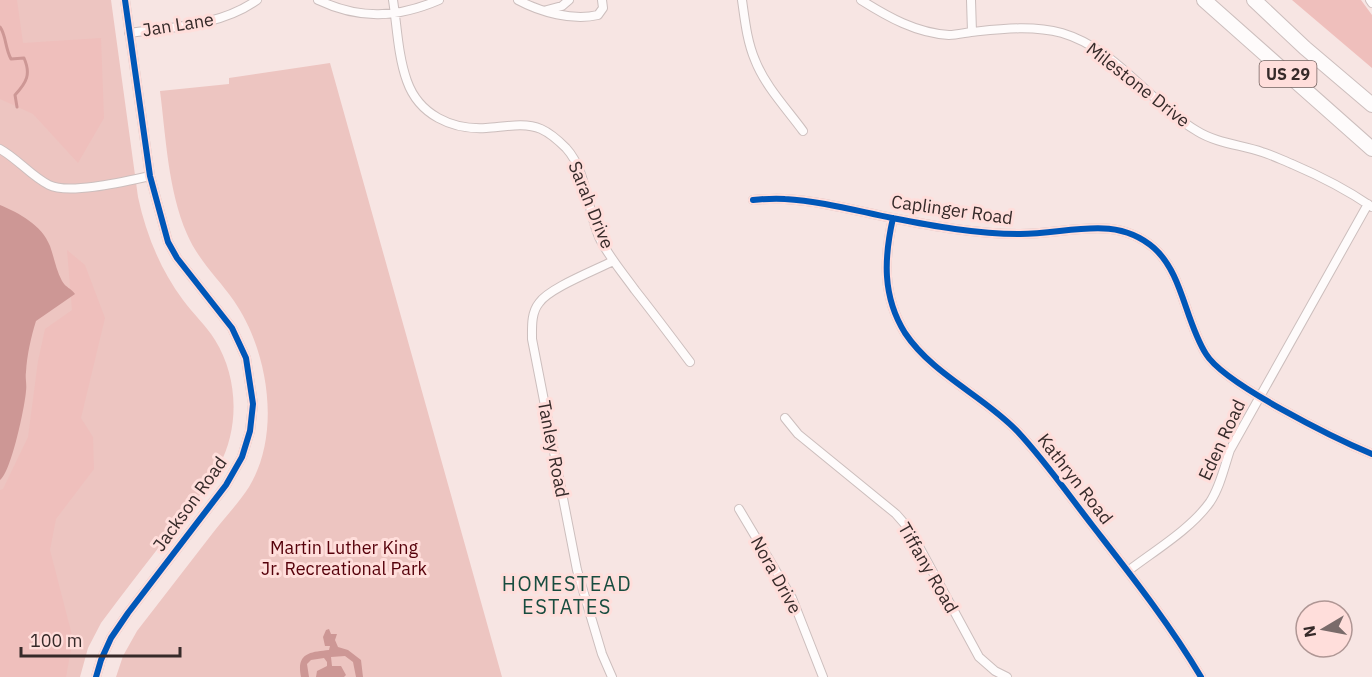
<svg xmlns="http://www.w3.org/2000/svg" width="1372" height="677" font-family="'IBM Plex Sans',sans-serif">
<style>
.green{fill:#edc5c1}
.forest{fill:#efbfbc}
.water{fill:#cd9795}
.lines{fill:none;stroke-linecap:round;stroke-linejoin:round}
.stream{stroke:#cd9795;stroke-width:3}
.minor-casing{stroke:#ccbebd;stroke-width:10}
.trunk-casing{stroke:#ccbebd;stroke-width:16}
.minor{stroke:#fefbfb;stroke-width:8}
.trunk{stroke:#fefbfb;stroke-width:14}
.cycleway-casing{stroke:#ffdedb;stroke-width:10}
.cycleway{stroke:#0057b8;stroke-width:6}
.labels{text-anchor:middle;stroke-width:6;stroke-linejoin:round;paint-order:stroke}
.shield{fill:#ffdedb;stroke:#72605e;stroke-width:1.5}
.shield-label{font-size:16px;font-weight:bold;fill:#362a29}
.street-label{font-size:18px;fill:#362a29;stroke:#ffdedb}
.park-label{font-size:18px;fill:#56000a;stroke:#ffdedb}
.neighbourhood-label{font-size:20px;letter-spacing:1.5px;fill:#184c3f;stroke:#ffdedb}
</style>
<rect width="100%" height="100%" fill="#f7e5e3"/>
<path class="green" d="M 0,0 L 111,0 L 138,197 C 146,234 160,269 183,300 C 193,314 206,325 215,340 C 238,377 240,427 219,466 C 208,487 191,506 176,525 C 151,558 125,590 101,623 L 88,648 L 80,677 L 0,677 Z
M 330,63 L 502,677 L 116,677 L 123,656 L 137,631 C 162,599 187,566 212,534 C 224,518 239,503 249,487 C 282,433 268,350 234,301 C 218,278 198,260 187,234 C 168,190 166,138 160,91 L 229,84 L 229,78 Z"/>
<path class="forest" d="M 0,0 L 17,0 L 23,43 L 101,38 L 104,118 L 78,163 L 33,114 L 0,99 Z
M 1292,0 L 1361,0 L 1372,15 L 1372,68 Z
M 67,250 L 85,265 L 105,318 L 81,418 L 93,437 L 94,469 L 56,519 L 50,550 L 73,639 L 66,677 L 0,677 L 0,490 L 3,489 L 28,437 L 38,361 L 45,329 L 72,310 Z"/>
<path class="water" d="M 0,205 C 19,213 42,225 50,246 C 54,257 56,270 62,281 C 66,288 71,288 75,294 L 36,321 C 31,337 27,355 26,372 C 25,378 27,384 26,391 C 25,406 11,473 0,480 Z
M 329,629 L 331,634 L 337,634 L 335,640 L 338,647 L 348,650 L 361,660 L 363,677 L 356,677 L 353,662 L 345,656 L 331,657 L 332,666 L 341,666 L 346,675 L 344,677 L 316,677 L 317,671 L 327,666 L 327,662 L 324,658 L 311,660 L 307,664 L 309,677 L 301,677 C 296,653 310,652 329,650 L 330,646 L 325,646 L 323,637 L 326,630 Z"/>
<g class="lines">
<path class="stream" d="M 0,27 C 6,35 5,48 11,59 L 24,58 C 31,74 27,82 15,95 L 17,107"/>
<defs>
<path id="minor" d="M 318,0 C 360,20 397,18 439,0
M 393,0 C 397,26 398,56 407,81 C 419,115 452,130 486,128 C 504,127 524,122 541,129 C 550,133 559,141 566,148 C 587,171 587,209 599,237 C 608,256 623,273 635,290 C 654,314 672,338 690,362
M 518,0 C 540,12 573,21 598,15 L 603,8 L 602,0
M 742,0 C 745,21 747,41 755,60 C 765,86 787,109 803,131
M 861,0 C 888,17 916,33 949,35 C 956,35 964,33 971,32 C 1001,29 1032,25 1062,33 C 1117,49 1150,103 1197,131 C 1216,143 1241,145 1262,152 C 1272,155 1282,160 1292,164 C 1320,176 1346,189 1372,207
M 971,0 L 972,32
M 1370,0 L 1372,3
M 547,10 L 562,6 L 569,0
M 129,33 C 173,27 221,26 257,0
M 0,149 C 18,159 31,176 49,185 C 69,195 127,181 150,176
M 753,200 C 763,199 774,198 785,199 C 821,201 857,211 892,218 C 933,226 977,234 1018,234 C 1066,235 1114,213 1154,248 C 1183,274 1185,321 1206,354 C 1224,384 1336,439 1372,454
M 893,218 C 884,258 882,296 905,333 C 933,375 984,396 1018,432 C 1045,461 1068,494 1092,525 C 1130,574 1169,623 1201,677
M 785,418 L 798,434 L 896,514 L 910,530 L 979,657 L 995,671 L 1007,677
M 739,509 L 792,598 L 823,677
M 1128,571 C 1154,551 1191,529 1210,502 C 1220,487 1224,468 1230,450 L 1368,204
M 96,677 L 101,660 L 111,638 L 128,613 L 226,485 L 242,457 L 250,431 L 253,404 L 246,358 L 232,328 L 177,258 L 168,242 L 150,176 L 125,0
M 612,677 L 602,654 L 577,570 L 532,339 C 532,327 531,313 539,303 C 549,288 596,270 613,261"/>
<path id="trunk" d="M 1204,0 L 1372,149
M 1254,0 L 1305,48 L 1372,105"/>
</defs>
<use href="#minor" class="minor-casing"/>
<use href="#trunk" class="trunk-casing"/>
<use href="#minor" class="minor"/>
<use href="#trunk" class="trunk"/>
<defs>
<path id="cycleway" d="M 753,200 C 763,199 774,198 785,199 C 821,201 857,211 892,218 C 933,226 977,234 1018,234 C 1066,235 1114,213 1154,248 C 1183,274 1185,321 1206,354 C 1224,384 1336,439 1372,454
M 893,218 C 884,258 882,296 905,333 C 933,375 984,396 1018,432 C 1045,461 1068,494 1092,525 C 1130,574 1169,623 1201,677
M 96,677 L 101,660 L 111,638 L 128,613 L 226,485 L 242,457 L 250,431 L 253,404 L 246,358 L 232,328 L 177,258 L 168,242 L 150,176 L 125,0"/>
</defs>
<use href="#cycleway" class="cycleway-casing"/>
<use href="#cycleway" class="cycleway"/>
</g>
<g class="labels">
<rect class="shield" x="1259.5" y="61" width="57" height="26" rx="4.5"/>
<g class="shield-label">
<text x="1288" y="80">US 29</text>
</g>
<g class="street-label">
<text transform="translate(178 25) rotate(-9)" y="6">Jan Lane</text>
<text transform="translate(1138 85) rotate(38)" y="6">Milestone Drive</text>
<text transform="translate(591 205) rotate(68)" y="6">Sarah Drive</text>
<text transform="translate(952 210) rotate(8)" y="6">Caplinger Road</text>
<text transform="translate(1222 440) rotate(-65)" y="6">Eden Road</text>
<text transform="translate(553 449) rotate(79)" y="6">Tanley Road</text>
<text transform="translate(1075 479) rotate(52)" y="6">Kathryn Road</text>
<text transform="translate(190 504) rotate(-54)" y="6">Jackson Road</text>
<text transform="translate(928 568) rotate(60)" y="6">Tiffany Road</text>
<text transform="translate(776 575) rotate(61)" y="6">Nora Drive</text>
</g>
<g class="park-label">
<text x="344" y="554">Martin Luther King<tspan x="344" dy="21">Jr. Recreational Park</tspan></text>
</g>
<g class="neighbourhood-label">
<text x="567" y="591">HOMESTEAD<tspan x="567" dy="23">ESTATES</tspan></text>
</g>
</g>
<g transform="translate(1324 629) rotate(260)"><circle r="28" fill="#ffdedb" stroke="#af9694" stroke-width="1.5"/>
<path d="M0-4.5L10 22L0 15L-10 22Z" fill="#7a6b6a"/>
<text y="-9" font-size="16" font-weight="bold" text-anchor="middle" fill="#362a29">N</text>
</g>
<path d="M21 647v9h159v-9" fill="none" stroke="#362a29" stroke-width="3"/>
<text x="30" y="647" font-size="18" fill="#362a29" stroke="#ffdedb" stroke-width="4.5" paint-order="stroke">100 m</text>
</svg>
